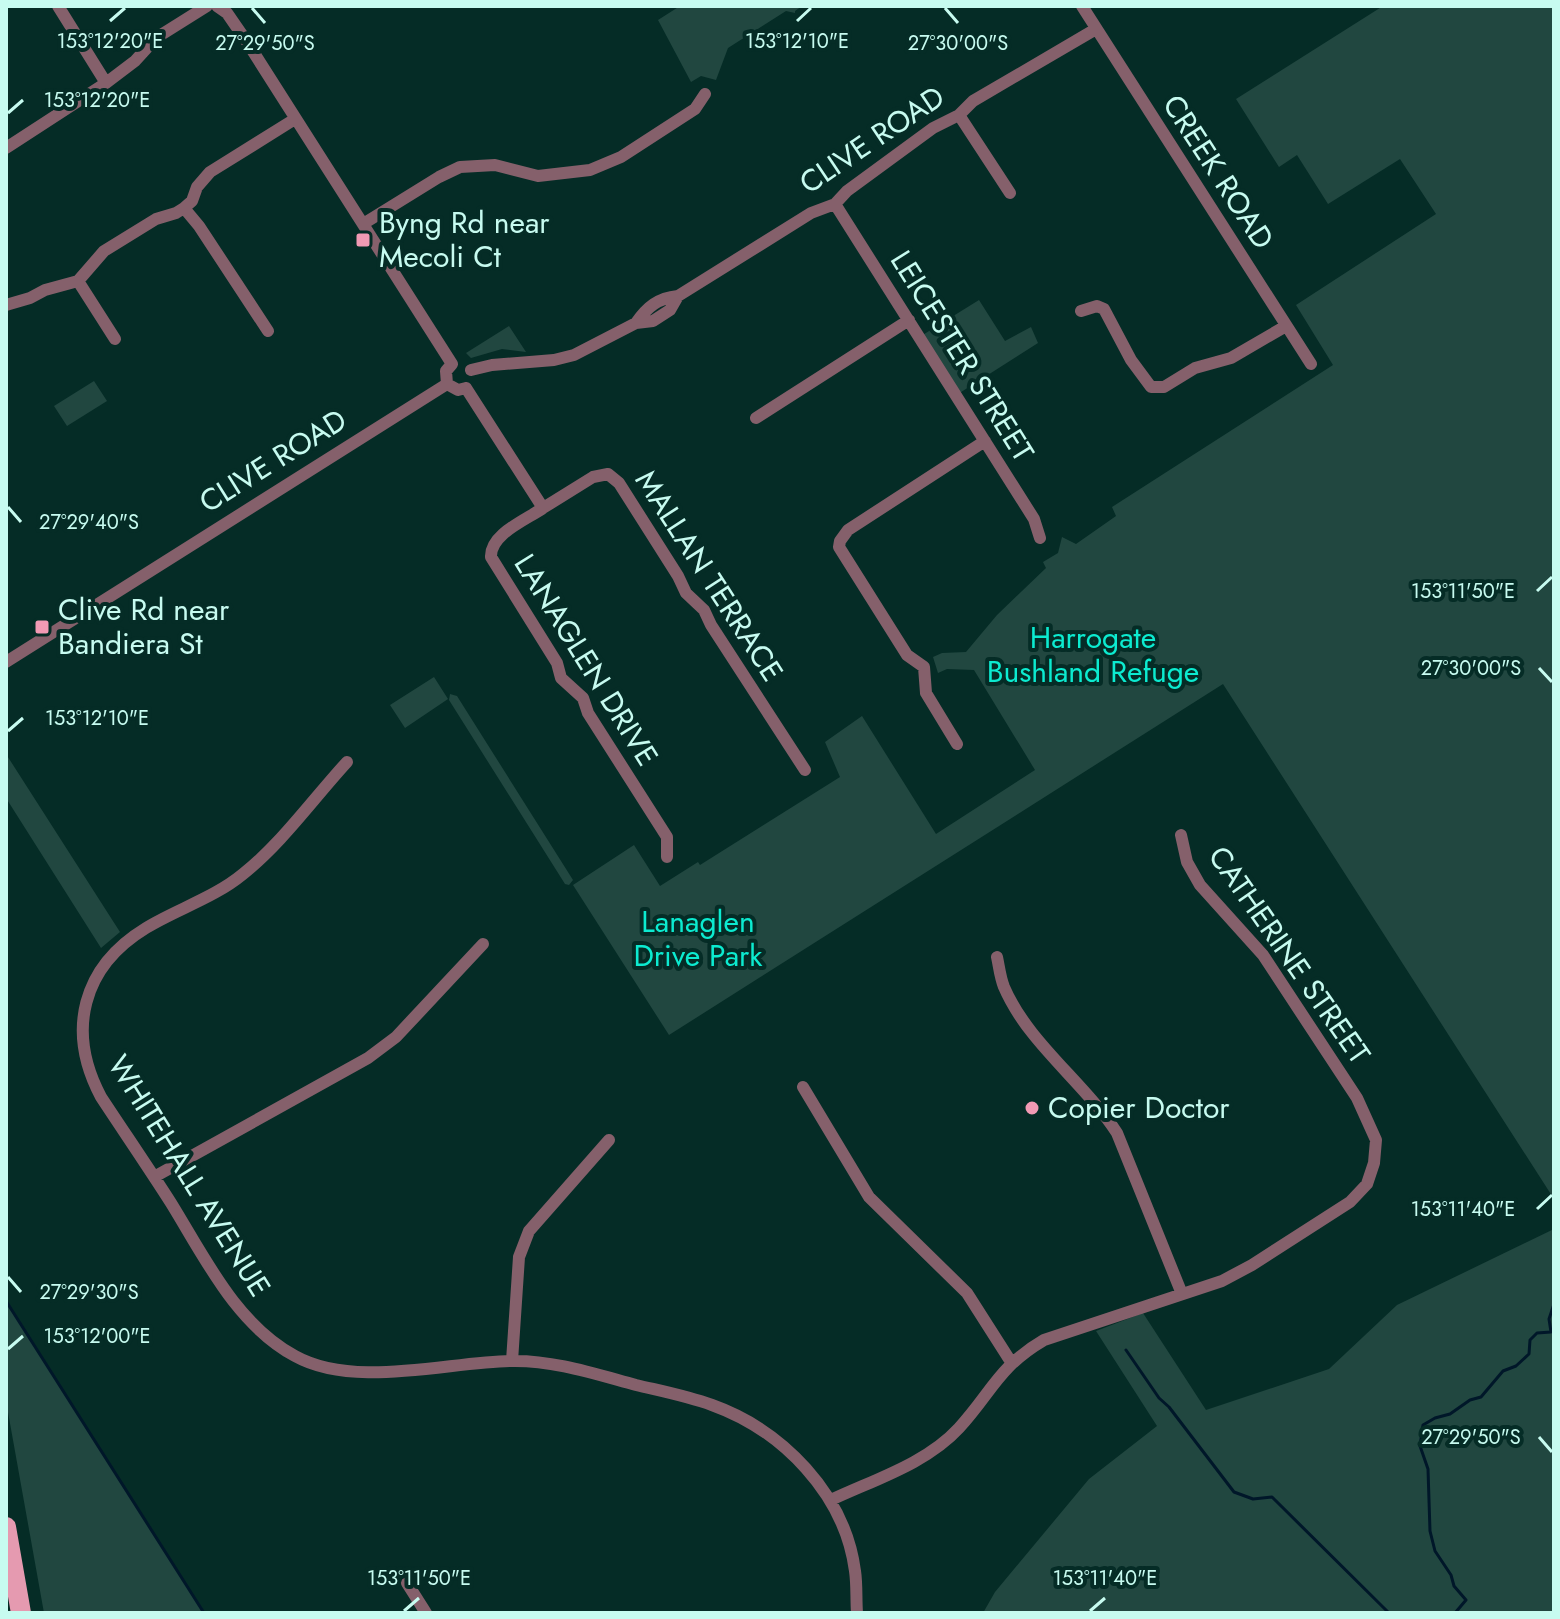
<svg xmlns="http://www.w3.org/2000/svg" width="1560" height="1619" font-family="Jost,sans-serif">
<style>
.green{fill:#214740}
.lines{fill:none;stroke-linecap:round;stroke-linejoin:round}
.stream{stroke:#001729;stroke-width:3}
.minor{stroke:#85606b;stroke-width:12}
.primary{stroke:#e59ab0;stroke-width:20}
.ticks{fill:none;stroke:#c7fbf0;stroke-width:3}
.poi-dot{fill:#f19ab4;stroke:#052c26;stroke-width:3}
.labels{text-anchor:middle;stroke-width:8;stroke-linejoin:round;paint-order:stroke}
.street-label{font-size:30px;fill:#c7fbf0;stroke:#052c26}
.poi-label{font-size:30px;fill:#c7fbf0;stroke:#052c26;text-anchor:start}
.park-label{font-size:30px;fill:#0cebd0;stroke:#052c26}
.ticks-label{font-size:20px;text-anchor:middle;fill:#c7fbf0;stroke:#052c26;stroke-width:8;stroke-linejoin:round;paint-order:stroke}
</style>
<rect width="100%" height="100%" fill="#052c26"/>
<path class="green" d="M 680,6 L 802,6 L 795,11 L 795,13 L 786,11 L 728,48 L 716,80 L 701,76 L 691,82 L 658,20 Z
M 1383,6 L 1554,6 L 1554,1199 L 1223,684 L 669,1035 L 573,885 L 634,845 L 660,886 L 698,862 L 700,865 L 840,777 L 825,742 L 862,716 L 936,834 L 1035,770 L 974,670 L 947,669 L 938,673 L 933,657 L 942,653 L 966,652 L 997,615 L 1046,568 L 1043,562 L 1058,553 L 1062,537 L 1076,544 L 1116,516 L 1112,507 L 1333,365 L 1296,305 L 1436,214 L 1400,159 L 1328,204 L 1297,155 L 1279,167 L 1236,99 Z
M 979,300 L 1005,341 L 1031,327 L 1038,343 L 958,394 L 921,336 Z
M 509,326 L 526,352 L 502,349 L 471,358 L 466,353 Z
M 94,381 L 107,401 L 67,426 L 54,406 Z
M 434,677 L 448,699 L 405,728 L 390,705 Z
M 450,694 L 457,696 L 573,880 L 569,885 L 565,884 L 449,700 Z
M 6,754 L 120,932 L 101,948 L 6,798 Z
M 1554,1229 L 1554,1613 L 983,1613 L 995,1592 L 1089,1479 L 1157,1426 L 1096,1331 L 1143,1313 L 1206,1410 L 1329,1369 L 1397,1305 Z
M 6,1301 L 204,1613 L 44,1613 L 6,1401 Z"/>
<g class="lines">
<path class="stream" d="M 6,1301 L 204,1613
M 1126,1350 L 1159,1398 L 1169,1407 L 1234,1492 L 1253,1499 L 1272,1497 L 1389,1613
M 1455,1613 L 1466,1600 L 1454,1586 L 1451,1575 L 1435,1551 L 1430,1531 L 1428,1469 L 1420,1446 L 1423,1425 L 1435,1418 L 1450,1414 L 1470,1400 L 1481,1397 L 1503,1371 L 1516,1366 L 1529,1354 L 1530,1340 L 1537,1333 L 1551,1332 L 1549,1319 L 1554,1304"/>
<path class="minor" d="M 58,6 L 106,83
M 217,6 L 227,13 L 247,42 L 452,364
M 1082,6 L 1311,364
M 959,115 L 1010,193
M 6,148 L 106,83 L 135,61 L 156,38 L 207,6
M 835,204 L 1034,519 L 1040,538
M 184,208 L 199,226 L 268,331
M 363,224 L 439,177 L 460,167 L 495,165 L 538,176 L 590,170 L 621,157 L 695,109 L 705,94
M 78,281 L 115,339
M 6,305 L 30,298 L 45,290 L 78,281 L 104,251 L 156,219 L 176,213 L 184,208 L 192,201 L 197,187 L 210,172 L 295,119
M 1081,311 L 1097,306 L 1104,309 L 1131,360 L 1151,387 L 1164,387 L 1195,368 L 1231,358 L 1286,326
M 636,323 C 647,307 658,298 678,296 L 811,213 L 835,204 L 847,191 L 933,128 L 959,115 L 973,101 L 1096,29
M 452,364 L 446,371 L 447,384 L 458,390 L 466,388
M 471,370 L 492,365 L 554,360 L 574,355 L 636,323 L 653,321 L 670,310 L 678,296
M 466,388 L 543,508 L 593,477 L 608,474 L 619,483 L 678,576 L 686,593 L 704,610 L 711,625 L 805,770
M 756,418 L 909,320
M 543,508 C 526,520 490,534 491,557 L 557,663 L 561,678 L 583,698 L 588,713 L 667,837 L 667,857
M 6,662 L 447,384
M 957,744 L 926,693 L 924,667 L 907,655 L 839,547 L 840,541 L 848,530 L 985,441
M 347,762 C 313,799 282,843 243,874 C 214,898 177,909 146,928 C 82,967 66,1031 101,1097 C 124,1132 148,1167 171,1203 C 205,1258 236,1324 295,1356 C 354,1389 447,1362 511,1361 C 553,1360 595,1374 636,1385 C 661,1391 687,1396 712,1405 C 782,1430 845,1494 855,1571 C 857,1584 856,1599 857,1613
M 997,957 C 999,966 1000,977 1004,987 C 1028,1043 1084,1082 1117,1133 L 1182,1294
M 803,1087 L 869,1197 L 967,1293 L 1011,1362
M 154,1177 L 368,1058 L 396,1037 L 483,944
M 512,1361 L 519,1257 L 529,1231 L 609,1140
M 831,1500 C 873,1480 926,1464 959,1428 C 992,1392 998,1367 1044,1340 L 1222,1281 L 1252,1265 L 1350,1202 L 1367,1184 L 1374,1163 L 1376,1140 L 1357,1098 L 1263,955 L 1200,885 L 1187,862 L 1181,835
M 407,1583 L 426,1613"/>
<path class="primary" d="M 6,1527 L 21,1613"/>
</g>
<path class="ticks" d="M 252,8 L 265,23M 945,8 L 958,23M 110,21 L 125,8M 797,21 L 811,8M 8,113 L 23,100M 8,507 L 21,522M 1537,591 L 1552,577M 1539,668 L 1552,682M 8,731 L 23,718M 1537,1209 L 1552,1195M 8,1277 L 21,1292M 8,1349 L 23,1336M 1539,1437 L 1552,1452M 404,1611 L 419,1598M 1090,1611 L 1105,1598"/>
<g class="poi-dot">
<rect x="355" y="232" width="16" height="16" rx="4"/>
<rect x="34" y="619" width="16" height="16" rx="4"/>
<circle cx="1032" cy="1108" r="8"/>
</g>
<g class="labels">
<g class="street-label">
<text transform="translate(872 140) rotate(-34)" y="10">CLIVE ROAD</text>
<text transform="translate(1218 172) rotate(57)" y="10">CREEK ROAD</text>
<text transform="translate(962 356) rotate(58)" y="10">LEICESTER STREET</text>
<text transform="translate(273 461) rotate(-32)" y="10">CLIVE ROAD</text>
<text transform="translate(709 576) rotate(57)" y="10">MALLAN TERRACE</text>
<text transform="translate(586 660) rotate(58)" y="10">LANAGLEN DRIVE</text>
<text transform="translate(1289 955) rotate(55)" y="10">CATHERINE STREET</text>
<text transform="translate(189 1176) rotate(58)" y="10">WHITEHALL AVENUE</text>
</g>
<g class="poi-label">
<text x="379" y="233">Byng Rd near<tspan x="379" dy="34">Mecoli Ct</tspan></text>
<text x="58" y="620">Clive Rd near<tspan x="58" dy="34">Bandiera St</tspan></text>
<text x="1048" y="1118">Copier Doctor</text>
</g>
<g class="park-label">
<text x="1093" y="648">Harrogate<tspan x="1093" dy="34">Bushland Refuge</tspan></text>
<text x="698" y="932">Lanaglen<tspan x="698" dy="34">Drive Park</tspan></text>
</g>
</g>
<g class="ticks-label">
<text x="110" y="48">153°12'20"E</text>
<text x="797" y="48">153°12'10"E</text>
<text x="265" y="50">27°29'50"S</text>
<text x="958" y="50">27°30'00"S</text>
<text x="97" y="107">153°12'20"E</text>
<text x="89" y="529">27°29'40"S</text>
<text x="1463" y="598">153°11'50"E</text>
<text x="1471" y="675">27°30'00"S</text>
<text x="97" y="725">153°12'10"E</text>
<text x="1463" y="1216">153°11'40"E</text>
<text x="89" y="1299">27°29'30"S</text>
<text x="97" y="1343">153°12'00"E</text>
<text x="1471" y="1444">27°29'50"S</text>
<text x="419" y="1585">153°11'50"E</text>
<text x="1105" y="1585">153°11'40"E</text>
</g>
<rect width="1560" height="1619" fill="none" stroke="#c7fbf0" stroke-width="16"/>
</svg>
